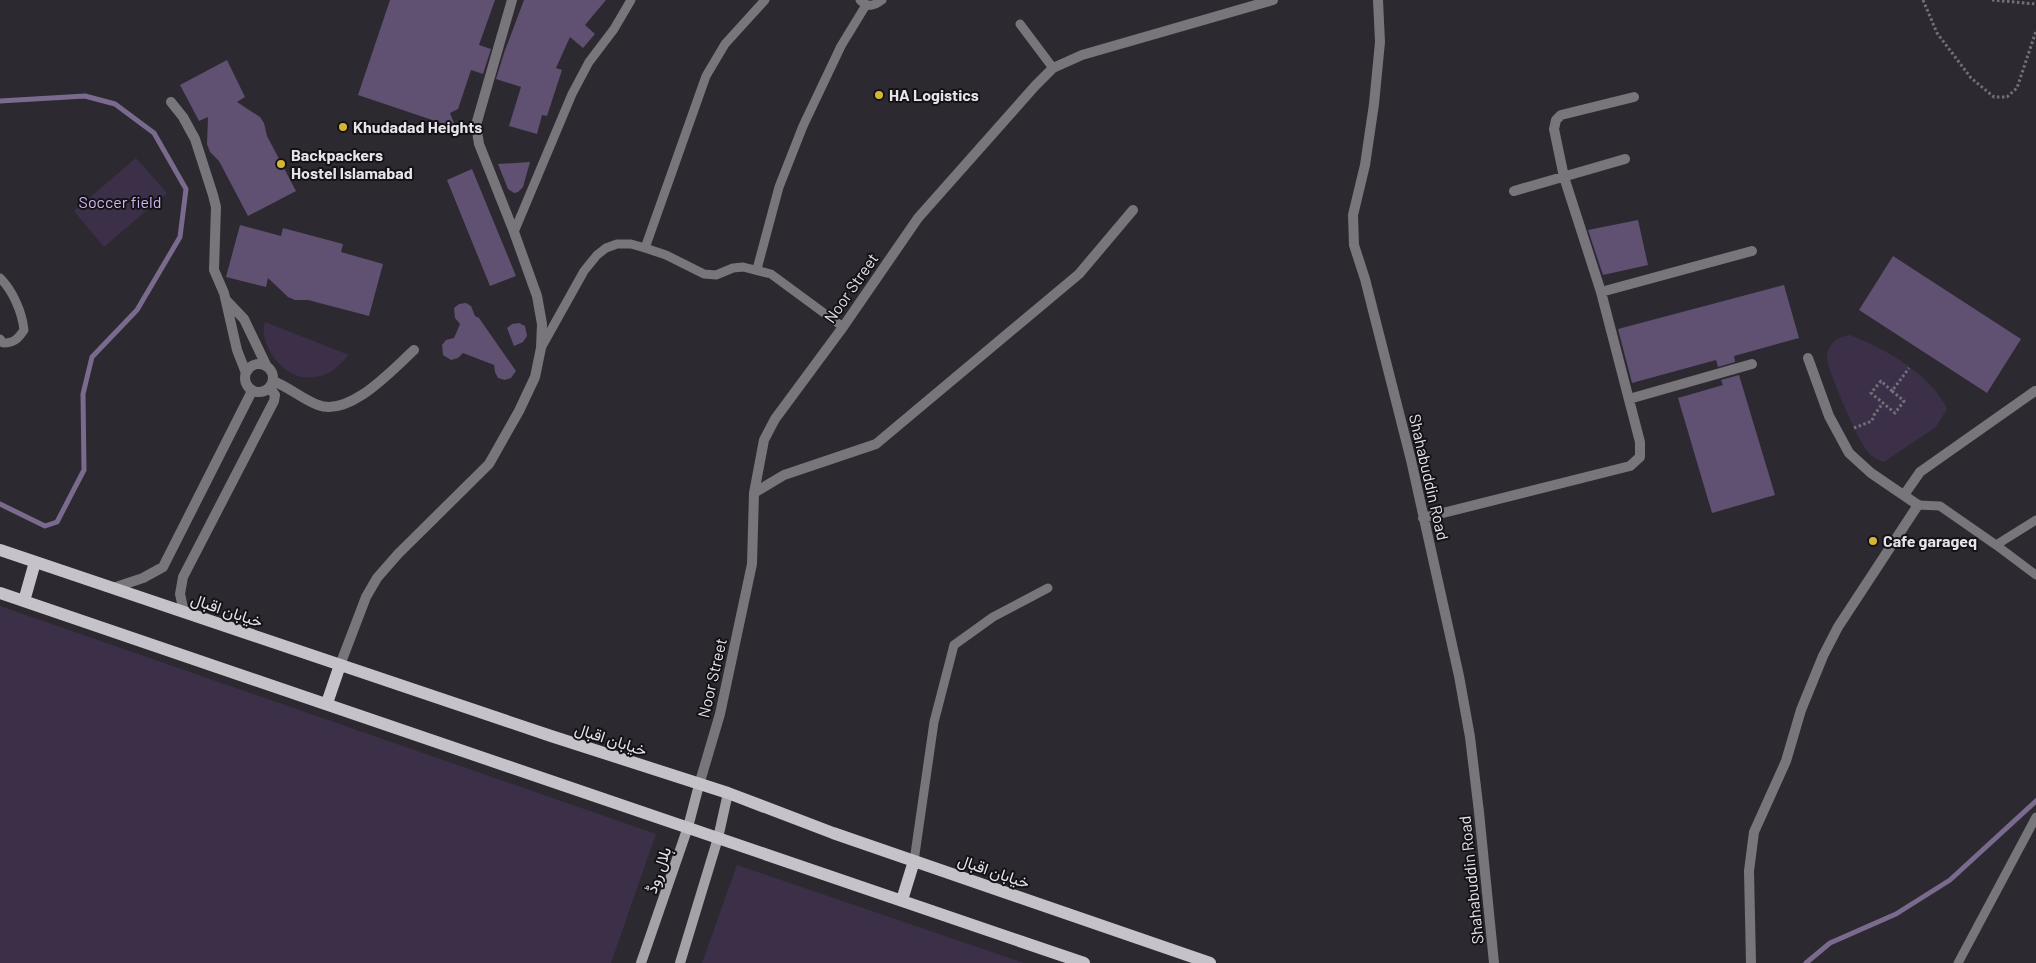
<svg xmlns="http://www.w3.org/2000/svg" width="2036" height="963" font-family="Barlow,Vazirmatn,sans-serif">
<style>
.green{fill:#3c3048}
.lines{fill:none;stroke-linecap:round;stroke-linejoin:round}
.stream{stroke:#7a6a8d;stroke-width:5}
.building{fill:#605072}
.path{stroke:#727076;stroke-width:3;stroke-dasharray:2.5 2.5;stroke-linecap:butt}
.lane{stroke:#78767a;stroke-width:9}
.street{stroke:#78767a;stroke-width:10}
.secondary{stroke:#a4a1a7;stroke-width:10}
.primary{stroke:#c6c2ca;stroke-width:12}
.poi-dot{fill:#d4b635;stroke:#141216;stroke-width:2}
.labels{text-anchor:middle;stroke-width:4;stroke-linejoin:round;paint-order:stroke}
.poi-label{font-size:16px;font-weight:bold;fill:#e6e4e9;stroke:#141216;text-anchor:start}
.park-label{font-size:16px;fill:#d0b5f0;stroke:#141216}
.street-label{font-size:16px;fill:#e6e4e9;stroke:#141216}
</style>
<rect width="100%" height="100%" fill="#2c2930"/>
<path class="green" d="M 136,158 L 167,193 L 104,247 L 74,211 Z
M 265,322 L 349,355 C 340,364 333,373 321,376 C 315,377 307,378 301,377 C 281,373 258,343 265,322 Z
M 1850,335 C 1885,349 1931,374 1947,409 L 1936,427 L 1884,462 C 1878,460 1872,457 1868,452 C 1859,443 1826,367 1827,357 C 1828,343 1838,337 1850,335 Z
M 0,606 L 656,834 L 611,963 L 0,963 Z
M 737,865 L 1024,963 L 702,963 Z"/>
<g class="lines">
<path class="stream" d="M 0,101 L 85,96 L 115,104 L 154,133 L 186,189 L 180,237 L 137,310 L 92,357 L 83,394 L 84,470 L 57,522 L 45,526 L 0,504
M 1806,963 L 1830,943 L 1896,914 L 1950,880 L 2036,801"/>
</g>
<path class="building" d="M 390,0 L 495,0 L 479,45 L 491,49 L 483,74 L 471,70 L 458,109 L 450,113 L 456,128 L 358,95 Z
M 524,0 L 606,0 L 585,25 L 595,34 L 583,48 L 570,37 L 556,68 L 562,70 L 547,116 L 542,115 L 537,134 L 509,126 L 521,87 L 496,79 L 504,53 Z
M 227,60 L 245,97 L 237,102 L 260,117 L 264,123 L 267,136 L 296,191 L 248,216 L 219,161 L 210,152 L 207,144 L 208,117 L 199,121 L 180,85 Z
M 530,162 L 523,187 L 518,192 L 514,193 L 508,189 L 498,164 Z
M 472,169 L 516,276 L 490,286 L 447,180 Z
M 1638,220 L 1648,265 L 1603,275 L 1588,230 Z
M 240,225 L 281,236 L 283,228 L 343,244 L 341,252 L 383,264 L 369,316 L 308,300 L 295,300 L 288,297 L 268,278 L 266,287 L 226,277 Z
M 1893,256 L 2021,339 L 1987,393 L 1859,310 Z
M 1784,285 L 1799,338 L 1734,356 L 1735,362 L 1718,367 L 1716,360 L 1632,383 L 1618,329 Z
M 466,303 L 471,306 L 475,316 L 479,318 L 516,371 L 511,378 L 505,380 L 498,378 L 495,372 L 494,365 L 463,353 L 458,358 L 451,360 L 443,355 L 442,345 L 446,340 L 454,338 L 460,324 L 455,318 L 454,308 L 459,304 Z
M 519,323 L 525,326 L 527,336 L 523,342 L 514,346 L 507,328 L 512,324 Z
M 1739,375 L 1775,495 L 1712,513 L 1678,398 L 1723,385 L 1721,380 Z"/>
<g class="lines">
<path class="path" d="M 1923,0 L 1937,33 L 1971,78 L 1994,97 L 2007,97 L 2017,88 L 2036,31
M 1992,0 L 2036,4
M 1892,391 L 1904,401 L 1895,413 L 1871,393 L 1881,381 L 1892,391 L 1909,368
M 1854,428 L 1872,421 L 1874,415 L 1883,403"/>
<path class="lane" d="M 860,0 C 868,8 874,6 882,0
M 1020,24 L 1053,68
M 514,232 L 572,94 L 589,62 L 614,29 L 631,0
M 645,248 L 706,76 L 725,44 L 765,0
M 757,269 L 779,187 L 803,126 L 841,46 L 866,5
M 0,278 C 13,291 22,312 24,330 C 18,339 14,343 3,343 L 0,339
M 541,348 L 584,271 L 597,255 L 606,248 L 617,244 L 631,244 L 645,248 L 666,255 L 704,274 L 716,275 L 733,268 L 743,267 L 771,274 L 843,327
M 1918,505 L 1940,506 L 1996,545 L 2036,575
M 1996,545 L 2036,520
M 914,861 L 934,722 L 954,645 L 993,617 L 1048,588
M 1958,963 L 2036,817"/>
<path class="street" d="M 1378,0 L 1380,42 L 1374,104 L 1365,165 L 1353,215 L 1354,245 L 1365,279 L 1411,460 L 1459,676 L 1470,737 L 1479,812 L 1494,963
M 171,102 L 183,117 L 195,139 L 213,195 L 216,207 L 214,270 L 224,293 L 237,350 L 246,373
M 1514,191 L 1625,159
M 1601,292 L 1752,251
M 226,300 L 244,319 L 267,367
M245 378a14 14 0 1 1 28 0a14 14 0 1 1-28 0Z
M 273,381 C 289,387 302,399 318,405 C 350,417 392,370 414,350
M 1629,399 L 1752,364
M 754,493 L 784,475 L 876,444 L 1079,274 L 1133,210
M 1904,495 L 1920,472 L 2035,391
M 1423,518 L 1630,466 L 1640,457 L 1640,442 L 1601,292 L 1564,177 L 1554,129 L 1556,120 L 1561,115 L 1634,97
M 113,588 L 143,578 L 163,567 L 252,391
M 184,612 L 180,594 L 183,577 L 274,401 L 275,395 L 270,388
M 340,665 L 366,597 L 377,578 L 398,554 L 489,464 L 519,411 L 535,377 L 541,348 L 542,324 L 537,296 L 514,232 L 479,144 L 476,125 L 512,0
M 699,785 L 720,714 L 752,564 L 754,493 L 764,440 L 775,419 L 843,327 L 918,218 L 1035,86 L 1053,68 L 1082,55 L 1273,0
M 1751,963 L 1749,871 L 1754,832 L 1786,761 L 1801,710 L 1823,656 L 1838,627 L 1918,505 L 1871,473 L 1849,453 L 1829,416 L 1808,358"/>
<path class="secondary" d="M 641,963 L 688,827 L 699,785
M 680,963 L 718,838 L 728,793"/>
<path class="primary" d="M 0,550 L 551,736 L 728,793 L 833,833 L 1210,963
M 0,593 L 1084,963
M 24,601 L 35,562
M 327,703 L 340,665
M 902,900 L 914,861"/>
</g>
<g class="poi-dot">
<circle cx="879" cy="95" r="5"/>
<circle cx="343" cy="127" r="5"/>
<circle cx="281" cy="164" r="5"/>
<circle cx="1873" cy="541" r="5"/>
</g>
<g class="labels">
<g class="poi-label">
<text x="889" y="101">HA Logistics</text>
<text x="353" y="133">Khudadad Heights</text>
<text x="291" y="161">Backpackers<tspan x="291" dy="18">Hostel Islamabad</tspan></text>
<text x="1883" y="547">Cafe garageq</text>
</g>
<g class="park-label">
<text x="120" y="208">Soccer field</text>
</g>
<g class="street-label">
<text transform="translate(851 288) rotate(-55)" y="6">Noor Street</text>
<text transform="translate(1429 477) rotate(77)" y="6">Shahabuddin Road</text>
<text transform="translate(227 610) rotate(19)" y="6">خیابان اقبال</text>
<text transform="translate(712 678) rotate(-77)" y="6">Noor Street</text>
<text transform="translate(611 739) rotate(18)" y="6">خیابان اقبال</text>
<text transform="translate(658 870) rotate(-71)" y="6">ہلال روڈ</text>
<text transform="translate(994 871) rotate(19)" y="6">خیابان اقبال</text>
<text transform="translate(1471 880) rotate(-96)" y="6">Shahabuddin Road</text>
</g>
</g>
</svg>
